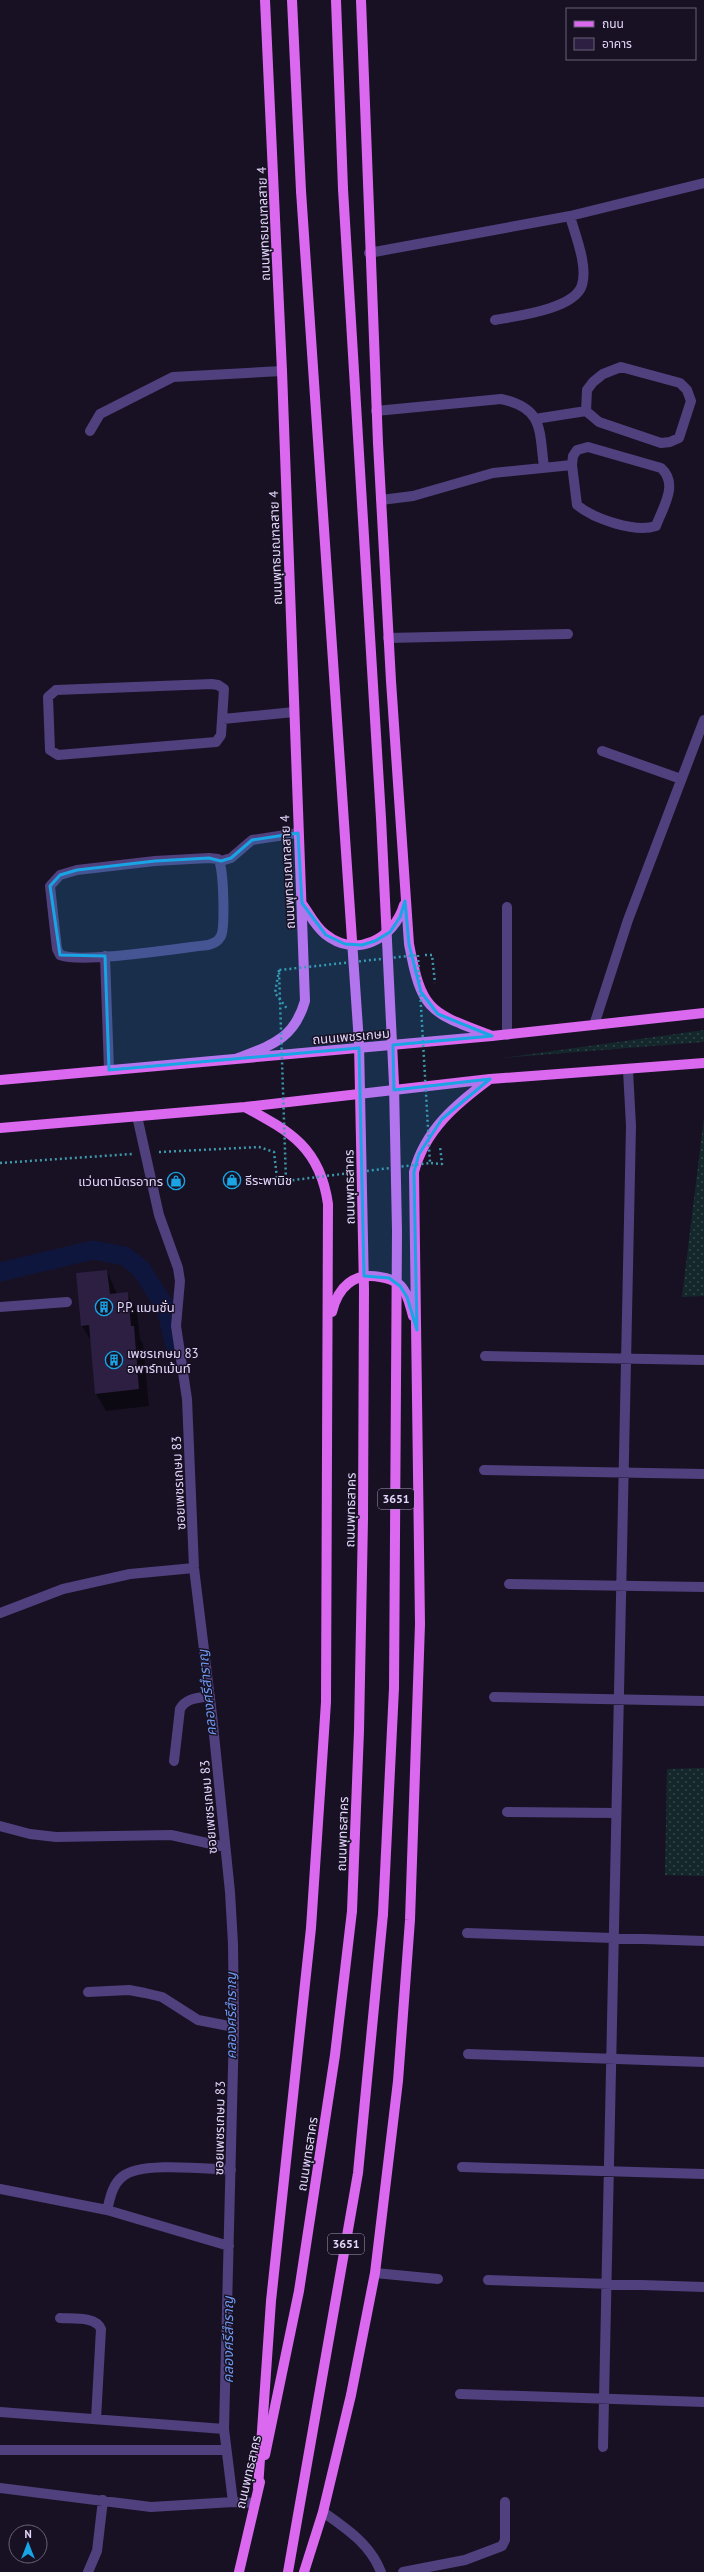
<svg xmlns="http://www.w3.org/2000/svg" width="704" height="2572" font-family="'PT Sans','Noto Sans Thai',sans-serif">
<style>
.grass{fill:url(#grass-dots)}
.shadow{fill:#0007}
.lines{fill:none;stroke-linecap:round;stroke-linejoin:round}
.canal{stroke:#0f163d;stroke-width:19}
.building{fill:#2d1f42}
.path{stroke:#3c98aa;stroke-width:2.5;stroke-dasharray:2 3;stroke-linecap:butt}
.minor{stroke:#50407d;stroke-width:10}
.major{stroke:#da69ef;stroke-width:10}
.path-bridge{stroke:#3c98aa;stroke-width:2.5;stroke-dasharray:2 3;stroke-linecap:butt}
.major-bridge{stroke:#da69ef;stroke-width:10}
.marked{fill:#18a4e5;fill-opacity:0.2;stroke:#18a4e5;stroke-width:3;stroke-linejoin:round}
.labels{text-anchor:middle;stroke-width:3;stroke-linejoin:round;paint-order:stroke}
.shield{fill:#181123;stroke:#a59bba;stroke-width:1}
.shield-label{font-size:12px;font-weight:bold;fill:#e2d6fb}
.street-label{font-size:13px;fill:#e2d6fb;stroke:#181123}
.poi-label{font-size:13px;fill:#e2d6fb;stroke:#181123;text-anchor:start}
.water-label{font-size:14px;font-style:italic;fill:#6f99f0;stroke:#181123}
</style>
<defs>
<pattern id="grass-dots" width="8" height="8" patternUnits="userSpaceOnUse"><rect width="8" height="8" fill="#14282c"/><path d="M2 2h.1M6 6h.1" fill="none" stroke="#36464c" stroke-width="1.8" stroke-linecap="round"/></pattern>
</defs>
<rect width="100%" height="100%" fill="#181123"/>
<path class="grass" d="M 704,1030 L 704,1042 L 503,1058 Z
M 704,1117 L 704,1296 L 682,1297 Z
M 704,1768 L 704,1876 L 665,1875 L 667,1769 Z"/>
<path class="shadow" d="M 107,1271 L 117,1294 L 127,1293 L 137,1311 L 140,1339 L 143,1344 L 149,1406 L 106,1411 L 96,1394 L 91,1341 L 82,1326 Z"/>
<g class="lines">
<path class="canal" d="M 0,1272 L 93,1250 L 125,1256 L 141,1269 L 166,1308 L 176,1350"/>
</g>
<path class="building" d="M 107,1270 L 110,1294 L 128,1292 L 131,1326 L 134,1326 L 139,1389 L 95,1394 L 89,1325 L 81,1326 L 76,1273 Z"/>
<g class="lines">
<path class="path" d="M 425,955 L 432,955 L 435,983
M 279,970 L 275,993 L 288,1010
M 159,1152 L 259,1147 L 274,1152 L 277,1178 L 286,1181
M 0,1163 L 132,1154
M 431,1163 L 442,1164 L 440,1146"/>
<path class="minor" d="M 369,253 L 570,216 L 704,183
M 495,320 C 517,316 575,309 582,285 C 588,265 575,235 570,216
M 376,411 L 501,399 C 544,408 539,430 544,467
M 535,419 L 586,411 L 599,422 L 661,443 L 670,442 L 679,438 L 691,401 L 687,390 L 680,383 L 621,367 L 603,374 L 593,382 L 587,390 L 586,411
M 90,431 L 100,414 L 173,377 L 282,371
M 381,500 L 413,496 L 493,473 L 572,465 L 577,505 C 594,519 635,533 656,526 C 663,507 679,484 661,468 L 588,447 L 577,450 L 573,456 L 572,465
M 388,638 L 568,634
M 212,684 L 218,685 L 224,689 L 221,735 L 216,742 L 58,755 L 50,750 L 48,697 L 56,690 Z
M 223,719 L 294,712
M 602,751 L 681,779
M 209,858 L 218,859 C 224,864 225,928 221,936 C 218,942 214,943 208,945 C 179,948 82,964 60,955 L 57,949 L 50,886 L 60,875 L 77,870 L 155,861 Z
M 221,861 L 231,858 L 252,840 L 298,833
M 507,907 L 507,1035
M 105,956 L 109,1070
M 594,1025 L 628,920 L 704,720
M 137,1116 L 159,1215 L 178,1268 L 180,1281 L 176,1326 L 187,1399 L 194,1568 L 212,1715 L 230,1892 L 233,1944 L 234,2027 L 224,2429 L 233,2502
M 0,1307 L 67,1302
M 485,1356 L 704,1360
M 484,1470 L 704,1474
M 509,1584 L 704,1587
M 0,1613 L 63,1589 L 130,1574 L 194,1568
M 494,1697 L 704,1701
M 174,1761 L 180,1709 C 186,1698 198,1698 210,1696
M 507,1812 L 616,1813
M 0,1826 L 30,1834 L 56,1837 L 171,1835 L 225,1847
M 467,1933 L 704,1941
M 88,1992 L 129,1990 L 145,1993 L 162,1997 L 198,2020 L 234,2027
M 468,2054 L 704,2062
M 462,2167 L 704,2174
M 0,2189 L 107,2210 L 229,2246
M 107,2210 C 110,2199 112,2185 122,2177 C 139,2161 207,2169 231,2170
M 375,2273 L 438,2279
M 488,2280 L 704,2287
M 60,2318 C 72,2319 96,2316 101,2329 L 96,2419
M 460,2394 L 704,2402
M 0,2412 L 224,2429
M 603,2447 L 631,1126 L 628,1070
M 0,2450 L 226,2450
M 0,2488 L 151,2507 L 233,2502 L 254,2503
M 323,2512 C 347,2529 370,2544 381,2572
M 88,2572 L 97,2551 L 103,2500
M 403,2572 L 465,2560 L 502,2546 L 505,2540 L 505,2502"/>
<path class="major" d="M 292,0 L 301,191
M 336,0 L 343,189
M 361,0 L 378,443 L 391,681 L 409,944 C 422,1013 430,1012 492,1036
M 303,905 C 310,915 315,926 325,934 C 356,959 394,939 404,905
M 238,1058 C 272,1045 294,1039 305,1001 L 282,371 L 265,0
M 0,1080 L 492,1036 L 704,1013
M 245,1107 C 291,1132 320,1148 328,1204 L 326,1702 L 311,1928 L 271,2301 L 258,2488
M 0,1128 L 245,1107 L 490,1079 L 704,1063
M 332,1312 C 338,1287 354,1272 380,1277 C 387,1278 394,1280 400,1285 C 408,1293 410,1306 413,1316
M 265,2455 L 299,2291 L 335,2055 L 352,1911
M 239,2572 L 260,2482
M 288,2572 L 358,2173 L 383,1914
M 304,2572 L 323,2512 L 351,2395 L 375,2273 L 398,2081 L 410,1920 L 420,1624 L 414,1172 C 425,1130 456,1104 490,1079"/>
<path class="path-bridge" d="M 418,955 L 430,1163 L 286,1181 L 279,970 Z"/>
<path class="major-bridge" d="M 343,189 L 381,818 L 394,1084 L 397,1231 L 394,1688 L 383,1914
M 301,191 L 359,1043 L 364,1289 L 363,1519 L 359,1731 L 352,1911"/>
</g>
<path class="marked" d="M 298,833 L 302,903 L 326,935 L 345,944 L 362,945 L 375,941 L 390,932 L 400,917 L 405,901 L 409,944 L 421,992 L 438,1014 L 492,1036 L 393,1045 L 394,1090 L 490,1079 L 442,1119 L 419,1154 L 414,1172 L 417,1330 L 407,1297 L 400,1286 L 389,1278 L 364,1276 L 359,1048 L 109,1070 L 105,956 L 60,955 L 50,886 L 60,875 L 77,870 L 155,861 L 209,858 L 221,861 L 231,858 L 252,840 Z"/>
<defs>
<symbol id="shop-ring" viewBox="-11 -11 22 22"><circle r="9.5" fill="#181123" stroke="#18a4e5" stroke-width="1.5"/><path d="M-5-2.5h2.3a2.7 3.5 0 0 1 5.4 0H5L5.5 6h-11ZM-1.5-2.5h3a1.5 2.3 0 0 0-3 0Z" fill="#18a4e5"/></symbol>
<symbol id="building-ring" viewBox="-11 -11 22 22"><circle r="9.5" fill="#181123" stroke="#18a4e5" stroke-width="1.5"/><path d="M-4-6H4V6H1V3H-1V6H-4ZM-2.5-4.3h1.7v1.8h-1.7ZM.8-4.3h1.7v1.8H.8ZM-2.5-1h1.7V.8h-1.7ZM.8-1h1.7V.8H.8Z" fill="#18a4e5"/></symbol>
</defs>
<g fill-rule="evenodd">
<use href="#shop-ring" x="222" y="1170" width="20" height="20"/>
<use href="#shop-ring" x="166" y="1171" width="20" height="20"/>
<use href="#building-ring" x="94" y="1297" width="20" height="20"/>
<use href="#building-ring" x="104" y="1350" width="20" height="20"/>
</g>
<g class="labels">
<g class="shield">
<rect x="378" y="1489" width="36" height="20" rx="3"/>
<rect x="328" y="2234" width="36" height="20" rx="3"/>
</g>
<g class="shield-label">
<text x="396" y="1503">3651</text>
<text x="346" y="2248">3651</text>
</g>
<g class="street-label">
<text transform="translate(263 224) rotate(-92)" y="5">ถนนพุทธมณฑลสาย 4</text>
<text transform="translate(275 548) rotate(-92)" y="5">ถนนพุทธมณฑลสาย 4</text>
<text transform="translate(287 872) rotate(-93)" y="5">ถนนพุทธมณฑลสาย 4</text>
<text transform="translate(351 1036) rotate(-5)" y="5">ถนนเพชรเกษม</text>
<text transform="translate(349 1187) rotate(-91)" y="5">ถนนพุทธสาคร</text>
<text transform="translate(178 1483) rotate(-93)" y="5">ซอยเพชรเกษม 83</text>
<text transform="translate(350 1510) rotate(-89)" y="5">ถนนพุทธสาคร</text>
<text transform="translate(208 1807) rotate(-95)" y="5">ซอยเพชรเกษม 83</text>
<text transform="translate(342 1834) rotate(-88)" y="5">ถนนพุทธสาคร</text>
<text transform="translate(219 2128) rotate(-89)" y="5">ซอยเพชรเกษม 83</text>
<text transform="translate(307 2154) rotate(-81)" y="5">ถนนพุทธสาคร</text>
<text transform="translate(248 2472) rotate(-77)" y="5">ถนนพุทธสาคร</text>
</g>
<g class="poi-label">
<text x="245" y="1185">ธีระพานิช</text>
<text x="163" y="1186" text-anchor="end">แว่นตามิตรอาทร</text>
<text x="117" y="1312">P.P. แมนชั่น</text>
<text x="127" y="1358">เพชรเกษม 83<tspan x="127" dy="15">อพาร์ทเม้นท์</tspan></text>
</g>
<g class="water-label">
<text transform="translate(207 1693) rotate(-96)" y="5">คลองศรีสำราญ</text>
<text transform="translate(231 2016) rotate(-90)" y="5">คลองศรีสำราญ</text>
<text transform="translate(228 2340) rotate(-90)" y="5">คลองศรีสำราญ</text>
</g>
</g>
<rect x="566" y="8" width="130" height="52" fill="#181123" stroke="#696079"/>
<rect x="574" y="21" width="20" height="6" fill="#da69ef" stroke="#696079"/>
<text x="602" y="28" font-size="12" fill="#e2d6fb">ถนน</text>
<rect x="574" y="38" width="20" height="12" fill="#2d1f42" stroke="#696079"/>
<text x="602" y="48" font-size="12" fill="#e2d6fb">อาคาร</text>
<g transform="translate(28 2544)"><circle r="19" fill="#181123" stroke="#696079"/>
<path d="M0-3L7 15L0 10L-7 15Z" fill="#18a4e5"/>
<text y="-6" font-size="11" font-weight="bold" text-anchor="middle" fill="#e2d6fb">N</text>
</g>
</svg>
